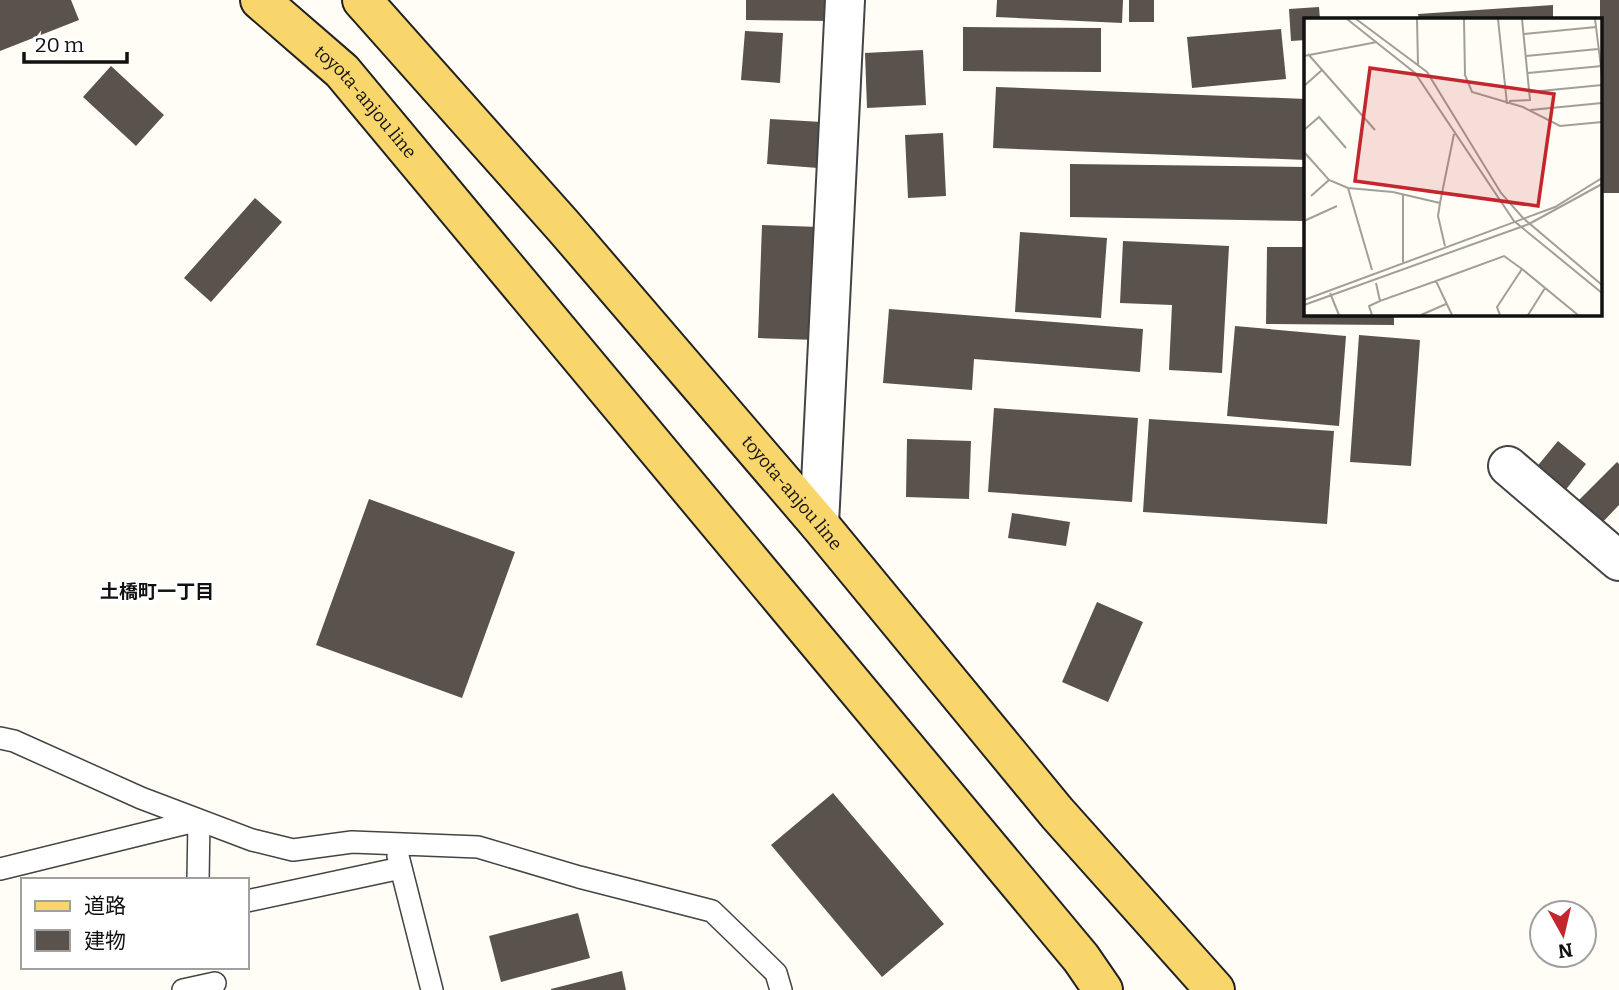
<svg xmlns="http://www.w3.org/2000/svg" width="1619" height="990" font-family="Bitter,'Noto Sans JP',serif">
<style>
.building{fill:#5a524d}
.lines{fill:none;stroke-linecap:round;stroke-linejoin:round}
.lane-casing{stroke:#444;stroke-width:24}
.street-casing{stroke:#444;stroke-width:42}
.primary-casing{stroke:#222;stroke-width:42}
.lane{stroke:#fff;stroke-width:21}
.street{stroke:#fff;stroke-width:38}
.primary{stroke:#f9d66b;stroke-width:38}
.labels{text-anchor:middle;stroke-width:7;stroke-linejoin:round;paint-order:stroke}
.street-label{font-size:18px;fill:#111;stroke:#fff}
.neighbourhood-label{font-size:19px;font-weight:bold;fill:#111;stroke:#fff}
.inset-road{fill:none;stroke:#a09f9a;stroke-width:2}
.view{fill:#c4262e;fill-opacity:0.15;stroke:#c4262e;stroke-width:3.5}
.inset-edge{fill:none;stroke:#111;stroke-width:3.5}
</style>
<rect width="100%" height="100%" fill="#fffdf5"/>
<path class="building" d="M 0,0 L 71,0 L 79,20 L 0,51 Z
M 746,0 L 833,0 L 832,21 L 746,20 Z
M 997,0 L 1123,0 L 1122,23 L 996,17 Z
M 1129,0 L 1154,0 L 1154,22 L 1129,22 Z
M 1600,0 L 1619,0 L 1619,193 L 1600,193 Z
M 1553,5 L 1553,19 L 1419,19 L 1418,14 Z
M 1319,7 L 1320,19 L 1306,19 L 1306,40 L 1291,41 L 1289,9 Z
M 963,27 L 1101,28 L 1101,72 L 963,71 Z
M 1281,29 L 1286,79 L 1192,88 L 1187,37 Z
M 745,31 L 783,33 L 780,83 L 741,80 Z
M 923,50 L 926,105 L 867,108 L 865,53 Z
M 111,66 L 164,115 L 136,146 L 83,97 Z
M 996,87 L 1306,99 L 1306,160 L 993,148 Z
M 770,119 L 822,122 L 818,168 L 767,164 Z
M 943,133 L 946,196 L 908,198 L 905,135 Z
M 1070,164 L 1306,167 L 1306,221 L 1070,217 Z
M 255,198 L 282,222 L 211,302 L 184,278 Z
M 762,225 L 819,227 L 817,340 L 758,338 Z
M 1020,232 L 1107,238 L 1101,318 L 1015,312 Z
M 1123,241 L 1229,246 L 1222,373 L 1169,370 L 1172,305 L 1120,303 Z
M 1267,247 L 1306,247 L 1306,313 L 1394,313 L 1394,325 L 1266,324 Z
M 889,309 L 1143,329 L 1140,372 L 974,359 L 972,390 L 883,383 Z
M 1235,326 L 1346,336 L 1339,426 L 1227,416 Z
M 1359,335 L 1420,340 L 1411,466 L 1350,462 Z
M 994,408 L 1138,418 L 1132,502 L 988,492 Z
M 1149,419 L 1334,431 L 1327,524 L 1143,512 Z
M 907,439 L 971,441 L 969,499 L 906,497 Z
M 1558,441 L 1586,464 L 1564,492 L 1535,469 Z
M 1617,462 L 1619,464 L 1619,505 L 1598,527 L 1574,505 Z
M 369,499 L 515,552 L 462,698 L 316,645 Z
M 1012,513 L 1070,522 L 1066,546 L 1008,538 Z
M 1097,602 L 1143,622 L 1108,702 L 1062,682 Z
M 833,793 L 944,924 L 882,977 L 771,845 Z
M 578,913 L 590,958 L 501,982 L 489,936 Z
M 622,971 L 626,990 L 551,990 L 551,989 Z"/>
<g class="lines">
<defs>
<path id="lane" d="M 0,738 L 14,741 L 141,798 L 252,840 L 293,850 L 352,842 L 478,847 L 579,877 L 712,911 L 776,973 L 781,990
M 398,856 L 432,990
M 0,869 L 199,820 L 198,880
M 247,901 L 401,868
M 183,990 L 215,983"/>
<path id="street" d="M 1508,466 L 1619,561
M 819,524 L 845,0"/>
<g id="primary">
<path id="s1" d="M 260,0 L 342,71 L 1081,958 L 1103,990"/>
<path id="s2" d="M 362,0 L 564,227 L 819,524 L 1057,813 L 1215,990"/>
</g>
</defs>
<use href="#lane" class="lane-casing"/>
<use href="#street" class="street-casing"/>
<use href="#primary" class="primary-casing"/>
<use href="#lane" class="lane"/>
<use href="#street" class="street"/>
<use href="#primary" class="primary"/>
</g>
<g class="labels">
<g class="street-label">
<text dy="6" stroke="none"><textPath href="#s1" startOffset="147">toyota-anjou line</textPath></text>
<text dy="6" stroke="none"><textPath href="#s2" startOffset="654">toyota-anjou line</textPath></text>
</g>
<g class="neighbourhood-label">
<text x="157" y="598">土橋町一丁目</text>
</g>
</g>
<g transform="translate(1304 18)">
<rect width="298" height="298" fill="#fffdf5"/>
<path class="inset-road" d="M 43,1 L 111,55 L 210,203 L 298,275M 52,1 L 123,54 L 197,175 L 219,200 L 298,267M 113,1 L 114,47M 160,1 L 161,57 L 168,74 L 219,89 L 256,108 L 298,104M 194,1 L 203,86M 291,1 L 298,57M 220,16 L 292,9M 4,36 L 71,112M 0,38 L 73,24M 222,38 L 294,31M 224,55 L 298,48M 0,68 L 18,52M 226,74 L 298,67M 205,83 L 226,82 L 218,1M 226,92 L 298,85M 0,112 L 15,99 L 42,130M 0,134 L 25,162 L 44,170 L 89,174 L 136,185 L 150,116M 44,170 L 68,252M 99,176 L 99,245M 7,178 L 25,162M 136,185 L 134,198 L 141,228M 0,203 L 33,188M 132,263 L 200,238 L 218,251M 72,265 L 76,283 L 132,263 L 148,297M 26,275 L 35,297M 0,282 L 251,189 L 298,160M 0,287 L 225,206 L 298,166M 68,297 L 65,288 L 76,283M 117,297 L 142,286M 196,297 L 193,289 L 218,251 L 274,297M 224,297 L 241,270"/>
<path class="view" d="M 66,50 L 250,76 L 234,188 L 51,163 Z"/>
<rect width="298" height="298" class="inset-edge"/>
</g>
<rect x="21" y="878" width="228" height="91" fill="#ffffff" stroke="#a0a0a0" stroke-width="2"/>
<rect x="35" y="901" width="35" height="10" fill="#f9d66b" stroke="#a0a0a0" stroke-width="2"/>
<text x="84" y="913" font-size="21" fill="#111111">道路</text>
<rect x="35" y="930" width="35" height="21" fill="#5a524d" stroke="#a0a0a0" stroke-width="2"/>
<text x="84" y="948" font-size="21" fill="#111111">建物</text>
<g transform="translate(1563 934) rotate(172)"><circle r="33" fill="#ffffff" stroke="#a0a0a0" stroke-width="2"/>
<path d="M0-5L12 26L0 18L-12 26Z" fill="#c4262e"/>
<text y="-10" font-size="19" font-weight="bold" text-anchor="middle" fill="#111111">N</text>
</g>
<path d="M24 52v10h103v-10" fill="none" stroke="#111111" stroke-width="3.5"/>
<text x="35" y="52" font-size="21" fill="#111111" stroke="#ffffff" stroke-width="5" paint-order="stroke">20 m</text>
</svg>
